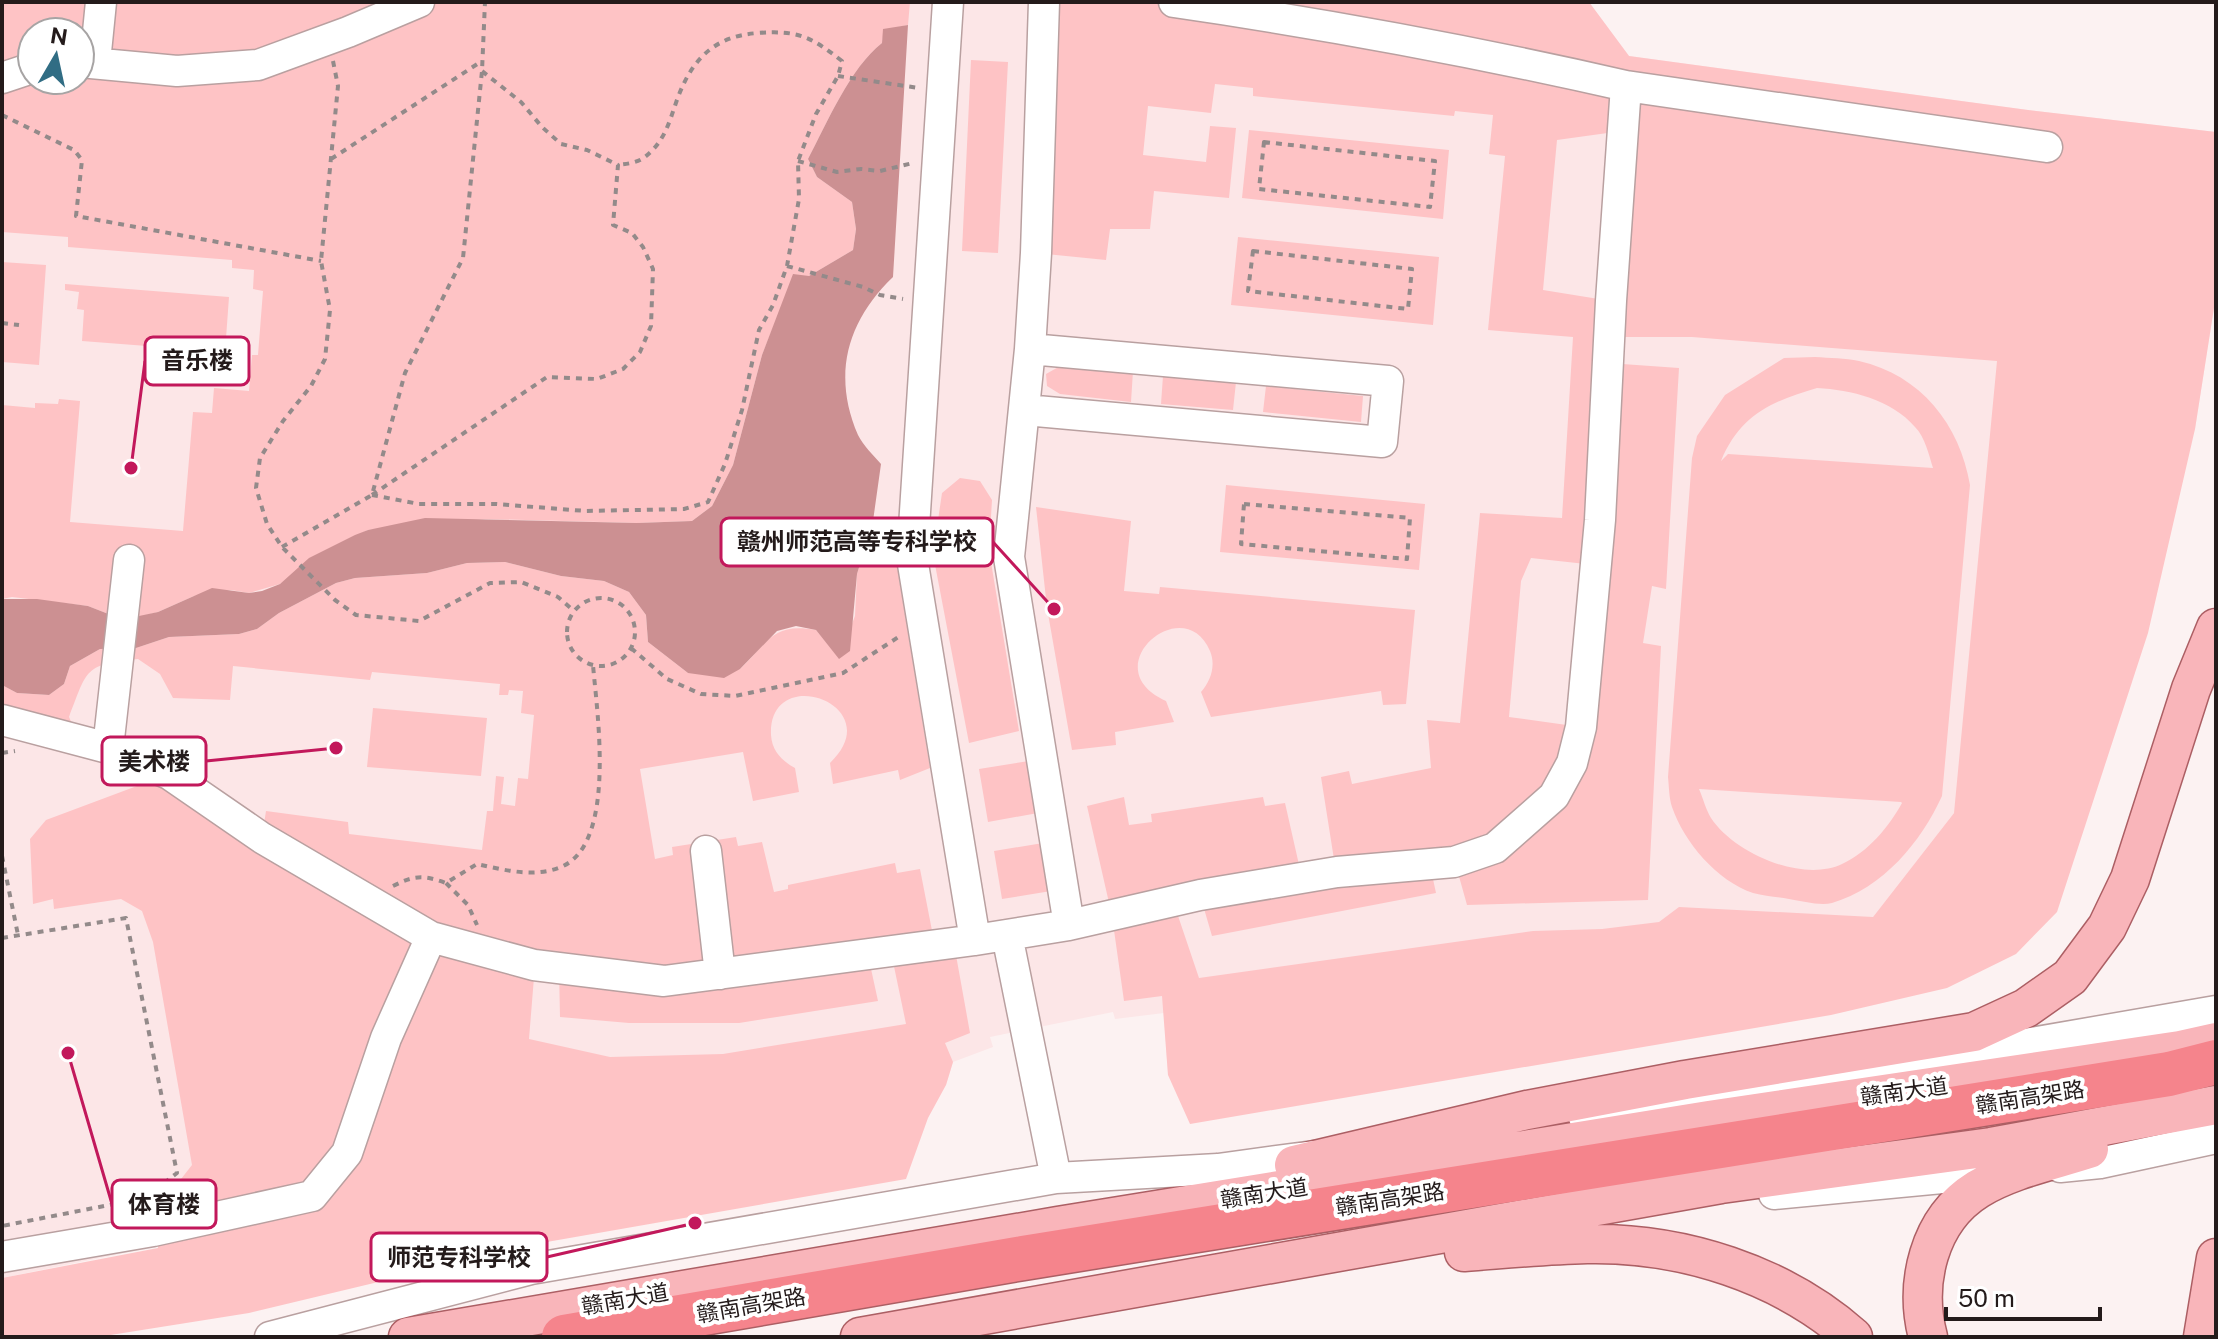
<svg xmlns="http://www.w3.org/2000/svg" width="2218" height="1339" font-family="'Public Sans','Noto Sans SC',sans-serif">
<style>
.built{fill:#fce6e7;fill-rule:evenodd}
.green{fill:#fec3c5;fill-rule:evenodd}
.water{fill:#cc9092}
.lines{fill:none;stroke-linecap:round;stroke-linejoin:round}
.minor-casing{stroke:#b9a0a0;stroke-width:33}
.major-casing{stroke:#ac5f64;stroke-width:41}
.highway-casing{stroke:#ac5f64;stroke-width:47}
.path{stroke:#938a8a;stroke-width:4;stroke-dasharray:6 6;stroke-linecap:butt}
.minor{stroke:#fff;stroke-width:30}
.major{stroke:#f9b5ba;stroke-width:38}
.highway{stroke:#f5848c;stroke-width:44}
.labels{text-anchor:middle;stroke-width:8;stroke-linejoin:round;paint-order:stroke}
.street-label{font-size:22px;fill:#241b1b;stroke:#fff}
.leader{fill:none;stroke:#c2185b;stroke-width:3}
.callout-dot{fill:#c2185b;stroke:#fff;stroke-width:3}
.callout{fill:#fff;stroke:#c2185b;stroke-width:3}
.callout-label{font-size:24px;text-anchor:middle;font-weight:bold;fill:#241b1b}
</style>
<rect width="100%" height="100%" fill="#fcf2f2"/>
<path class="built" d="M 2,2 L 1589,2 L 1629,56 L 2028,110 L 2216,132 L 2216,295 L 2195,429 L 1954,813 L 1873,917 L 1168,1075 L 1164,1013 L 1115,1019 L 1113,1012 L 990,1037 L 993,1047 L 953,1062 L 946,1085 L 2,1278 ZM 32,32 L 80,32 L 80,80 L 32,80 Z"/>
<path class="green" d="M 2,2 L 910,2 L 908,25 L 884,30 L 882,43 C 850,68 827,123 808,159 L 817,177 L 852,202 L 856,229 L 853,250 L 809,276 L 776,320 L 762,355 L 733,465 L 712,506 L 692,521 L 637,523 L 485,519 L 368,530 L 335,546 L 280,584 L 249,593 L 231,590 L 194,596 L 158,612 L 139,617 L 111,615 L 88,606 L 12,597 L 2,599 L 2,405 L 35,408 L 35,403 L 58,404 L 59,399 L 80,401 L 70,522 L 183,531 L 193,412 L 212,413 L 214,388 L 249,391 L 252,355 L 258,355 L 263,291 L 253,289 L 254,270 L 232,268 L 232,260 L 68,247 L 68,237 L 2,232 ZM 32,32 L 80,32 L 80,80 L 32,80 Z
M 1044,2 L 1589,2 L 1629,56 L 2028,110 L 2216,132 L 2216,295 L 2195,429 L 2148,633 L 2057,912 L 2016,954 L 1947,988 L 1831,1015 L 1190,1124 L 1168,1075 L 1162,996 L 1124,1001 L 1112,916 L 1087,806 L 1124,797 L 1129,825 L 1152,822 L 1151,814 L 1263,797 L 1265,806 L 1285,803 L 1302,878 L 1336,872 L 1321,777 L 1349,771 L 1352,784 L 1431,768 L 1427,720 L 1460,723 L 1480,513 L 1562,518 L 1573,337 L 1488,330 L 1505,156 L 1489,154 L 1493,115 L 1455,111 L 1454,116 L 1253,96 L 1253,88 L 1215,84 L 1211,113 L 1148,106 L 1143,155 L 1206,162 L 1210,126 L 1236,128 L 1229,198 L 1154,191 L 1150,229 L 1110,229 L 1106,260 L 1036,253 ZM 1622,131 L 1611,301 L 1543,290 L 1557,140 ZM 1610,337 L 1692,337 L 1997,361 L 1954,813 L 1873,917 L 1679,907 L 1659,922 L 1602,929 L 1533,931 L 1199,978 L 1173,901 L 1200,895 L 1212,936 L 1436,893 L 1430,865 L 1455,862 L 1467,905 L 1648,900 L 1661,646 L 1643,643 L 1652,586 L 1666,589 L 1679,368 L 1608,363 ZM 1531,558 L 1595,565 L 1581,727 L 1509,717 L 1521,581 Z
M 971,60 L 1008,62 L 998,253 L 962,251 Z
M 1249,130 L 1449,150 L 1443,219 L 1242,198 Z
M 1238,237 L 1439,257 L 1433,325 L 1231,305 Z
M 2,262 L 46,265 L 39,365 L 2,362 Z
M 65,284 L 229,297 L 225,352 L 82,341 L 84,310 L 77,309 L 79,292 L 65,290 Z
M 1815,357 C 1830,358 1845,358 1859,361 C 1921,375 1960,425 1970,485 L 1942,796 C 1921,842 1883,888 1832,903 C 1820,906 1802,901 1789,899 C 1778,897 1765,896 1753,893 C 1717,881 1684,842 1672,807 C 1669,798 1669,786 1668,777 L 1692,458 L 1697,436 L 1725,395 L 1784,358 ZM 1817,388 C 1851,390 1891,399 1915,427 C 1925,437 1929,455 1933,468 L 1728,454 L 1721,461 C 1740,415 1772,401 1817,388 ZM 1699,789 L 1901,802 L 1902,803 C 1888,828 1869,851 1842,864 C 1802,883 1734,853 1711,818 C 1706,810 1703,798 1699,789 Z
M 1062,365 L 1133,371 L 1131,402 L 1060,394 L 1047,386 L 1046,374 Z
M 1163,376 L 1236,382 L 1233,410 L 1161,404 Z
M 1266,386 L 1363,396 L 1361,422 L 1263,412 Z
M 960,478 L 980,481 L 992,500 L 989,550 L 1019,731 L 969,743 L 933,554 L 942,493 Z
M 1226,485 L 1425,504 L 1419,570 L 1220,552 Z
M 1036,507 L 1131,521 L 1124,591 L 1159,594 L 1160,587 L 1415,610 L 1406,704 L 1383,705 L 1381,691 L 1211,717 L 1201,692 C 1211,681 1216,665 1210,651 C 1184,589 1092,668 1166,701 L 1174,722 L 1115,732 L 1116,745 L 1072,750 L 1047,608 Z
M 873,521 L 890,523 L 930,768 L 900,780 L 898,770 L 833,784 L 830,763 C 891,705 768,661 771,735 C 772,751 782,761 795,768 L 799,792 L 753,801 L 743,752 L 640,769 L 655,859 L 673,855 L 672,847 L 736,837 L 738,846 L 762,842 L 774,892 L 788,889 L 788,885 L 895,863 L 897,873 L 920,869 L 935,946 L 954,944 L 970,1033 L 945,1043 L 953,1062 L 946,1085 L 928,1118 L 906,1179 L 541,1243 L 249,1313 L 98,1337 L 2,1337 L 2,1278 L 158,1248 L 156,1211 L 192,1165 L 153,942 L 142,911 L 121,899 L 54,909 L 53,899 L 33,904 L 30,839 L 46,820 L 169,774 L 262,837 L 266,811 L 348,822 L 349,834 L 482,850 L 487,811 L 493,811 L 496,776 L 504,777 L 501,804 L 515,806 L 518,778 L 528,779 L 534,715 L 521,713 L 523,691 L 509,690 L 508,695 L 499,695 L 500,684 L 372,672 L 370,680 L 233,666 L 230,700 L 173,698 L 160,674 L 138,659 C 84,665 88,668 69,717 L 80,741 L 2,720 L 2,685 L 17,693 L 49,695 L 64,684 L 70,666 L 100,649 L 136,648 L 169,637 L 239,634 L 257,629 L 279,613 L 336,583 L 355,578 L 427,573 L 467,563 L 505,562 L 561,576 L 604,581 L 629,592 L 646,615 L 648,642 L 688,673 L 740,669 C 768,642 773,622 816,630 L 839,658 L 855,616 L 857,574 ZM 891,952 L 906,1024 L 723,1054 L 610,1057 L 529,1039 L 535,965 L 559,969 L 560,1017 L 629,1023 L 739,1023 L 878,1001 L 868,955 Z
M 373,708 L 487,718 L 481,776 L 367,767 Z
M 1029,761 L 1038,813 L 988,822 L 979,769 Z
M 1043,843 L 1051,891 L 1002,899 L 994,851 Z"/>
<path class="water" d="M 908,25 L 893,277 C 847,321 832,375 858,435 C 863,445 873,455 881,464 L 873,521 L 857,574 L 850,651 L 839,659 L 816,630 L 796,626 L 777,631 L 740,669 L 724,678 L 688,673 L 648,642 L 646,615 L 629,592 L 604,581 L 561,576 L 505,562 L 467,563 L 427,573 L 355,578 L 336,583 L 279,613 L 257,629 L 239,634 L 169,637 L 136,648 L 100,649 L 70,666 L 64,684 L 49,695 L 17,693 L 2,685 L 2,599 L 37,599 L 88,606 L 111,615 L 139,616 L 158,612 L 212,588 L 249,593 L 262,591 L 280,584 L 309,558 L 355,535 L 368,530 L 425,518 L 637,523 L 692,521 L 712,506 L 733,465 L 762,355 L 793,274 L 809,276 L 853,250 L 856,229 L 852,202 L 817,177 L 808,159 C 827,123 850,68 882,43 L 883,29 Z"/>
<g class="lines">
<defs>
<path id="minor" d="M 948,2 L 912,558 L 975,940
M 1044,2 L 1036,253 L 1030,349 L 1009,557 L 1069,925
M 80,62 L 177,71 L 258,65 L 348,32 L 419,2
M 95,62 L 101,2
M 2,78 L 32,68
M 1626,86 L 2047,147
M 1025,410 L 1382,442 L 1388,381 L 1030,349
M 2,720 L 108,748 L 169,774 L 262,838 L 431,937 L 534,965 L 664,981 L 975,940 L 1069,925 L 1200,895 L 1337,872 L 1454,862 L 1495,848 L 1554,796 L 1572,763 L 1581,727 L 1600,520 L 1611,301 L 1626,86 C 1477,52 1326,24 1174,2
M 108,748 L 129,560
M 706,851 L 720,974
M 1007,935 L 1056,1178
M 1584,1117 L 1702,1100 L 2216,1011
M 2060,1167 L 2100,1163 L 2216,1138
M 1774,1194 L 2005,1172
M 2,1257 L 153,1231 L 312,1196 L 347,1153 L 386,1038 L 431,937
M 270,1337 L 531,1269 L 1056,1178 L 1218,1169 L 1314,1156"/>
<path id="major" d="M 1294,1165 L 1527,1110 L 1685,1080 L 1974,1032 L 2026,1008 L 2070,977 L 2107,927 L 2130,879 L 2191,689 L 2216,628
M 1464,1252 C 1505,1249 1546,1245 1587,1244 C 1682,1242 1782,1274 1853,1337
M 408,1337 L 1058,1226 L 1709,1120 L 2180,1050 L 2216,1042
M 860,1337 L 1721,1184 L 1991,1147 L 2216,1105
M 1928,1337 C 1914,1284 1928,1220 1978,1189 C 2011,1169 2052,1161 2089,1149
M 2203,1337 L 2216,1258"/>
<path id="highway" d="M 564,1337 L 1023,1258 L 2169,1074 L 2216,1062"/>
</defs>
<use href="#minor" class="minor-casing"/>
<use href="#major" class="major-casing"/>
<use href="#highway" class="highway-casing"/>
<path class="path" d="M 333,61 L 338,86 L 321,261 L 330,310 L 325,359 L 311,386 L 283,421 L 260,458 L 256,488 L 267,524 L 282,547 L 335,600 L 356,615 L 419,621 L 490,583 L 521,582 L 558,597 L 574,611
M 838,76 L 919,88
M 2,115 L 74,150 L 82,160 L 76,216 L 321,261
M 1264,142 L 1435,161 L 1430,207 L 1259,189 Z
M 331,159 L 482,61
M 798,161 L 837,172 L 861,169 L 880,171 L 913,163
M 1253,251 L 1412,269 L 1408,309 L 1248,291 Z
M 787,266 L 863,287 L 880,295 L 903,299
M 2,323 L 19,325
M 372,495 L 419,504 L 496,504 L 586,511 L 684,509 L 708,502 L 725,464 L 742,410 L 759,330 L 773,305 L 787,266 L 799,199 L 798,161 L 816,114 L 838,76 L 842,61 C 811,37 799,30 758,33 C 715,36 693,58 678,97 C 669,122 665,143 642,159 C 635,163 626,164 618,165
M 372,495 L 547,377 L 597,379 L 623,369 L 640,352 L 651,326 L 653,269 L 643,247 L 632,233 L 613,225 L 618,165 L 587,150 L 561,144 L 542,127 L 521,102 L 482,71
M 1244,504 L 1410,518 L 1407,559 L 1241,544 Z
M 282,547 L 372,495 L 405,373 L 463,258 L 482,71 L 485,2
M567 632a34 34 0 1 1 68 0a34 34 0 1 1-68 0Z
M 631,648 L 667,679 L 701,694 L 735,696 L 843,673 L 900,636
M 2,753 L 15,751
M 2,856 L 18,935
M 446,883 L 468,905 L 477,925
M 393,886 C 415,875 423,875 446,883 L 477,864 C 504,870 534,878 561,867 C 617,844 597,713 593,665
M 2,938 L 126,918 L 177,1173 L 145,1198 L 2,1226"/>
<use href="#minor" class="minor"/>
<use href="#major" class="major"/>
<use href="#highway" class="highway"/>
</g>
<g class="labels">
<g class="street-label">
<text transform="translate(1904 1091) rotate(-8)" y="8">赣南大道</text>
<text transform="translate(2030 1097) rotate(-9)" y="8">赣南高架路</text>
<text transform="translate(1264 1193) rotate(-9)" y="8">赣南大道</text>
<text transform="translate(1390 1199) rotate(-9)" y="8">赣南高架路</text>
<text transform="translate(625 1299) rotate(-10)" y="8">赣南大道</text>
<text transform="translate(751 1305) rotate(-10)" y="8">赣南高架路</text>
</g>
</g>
<path class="leader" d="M131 468L145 361M1054 609L993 542M336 748L206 761M68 1053L112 1204M695 1223L547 1257"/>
<g class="callout-dot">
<circle cx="131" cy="468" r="8"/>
<circle cx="1054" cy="609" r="8"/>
<circle cx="336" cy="748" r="8"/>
<circle cx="68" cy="1053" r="8"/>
<circle cx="695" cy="1223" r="8"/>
</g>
<g class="callout">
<rect x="145" y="337" width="104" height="48" rx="8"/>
<rect x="721" y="518" width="272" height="48" rx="8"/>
<rect x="102" y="737" width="104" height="48" rx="8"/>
<rect x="112" y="1180" width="104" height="48" rx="8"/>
<rect x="371" y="1233" width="176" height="48" rx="8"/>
</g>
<g class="callout-label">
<text x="197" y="369">音乐楼</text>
<text x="857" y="550">赣州师范高等专科学校</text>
<text x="154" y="770">美术楼</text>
<text x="164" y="1213">体育楼</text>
<text x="459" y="1266">师范专科学校</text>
</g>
<rect width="2218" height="1339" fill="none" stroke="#241b1b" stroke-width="8"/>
<g transform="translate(56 56) rotate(9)"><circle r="38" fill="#ffffff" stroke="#a7a4a4" stroke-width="2"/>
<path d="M0-6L14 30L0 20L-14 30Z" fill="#316d84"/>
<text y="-12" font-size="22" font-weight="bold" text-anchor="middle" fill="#241b1b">N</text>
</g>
<path d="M1946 1307v12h154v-12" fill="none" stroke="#241b1b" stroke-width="4"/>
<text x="1958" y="1307" font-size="24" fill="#241b1b" stroke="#ffffff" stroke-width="6" paint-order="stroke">50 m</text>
</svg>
